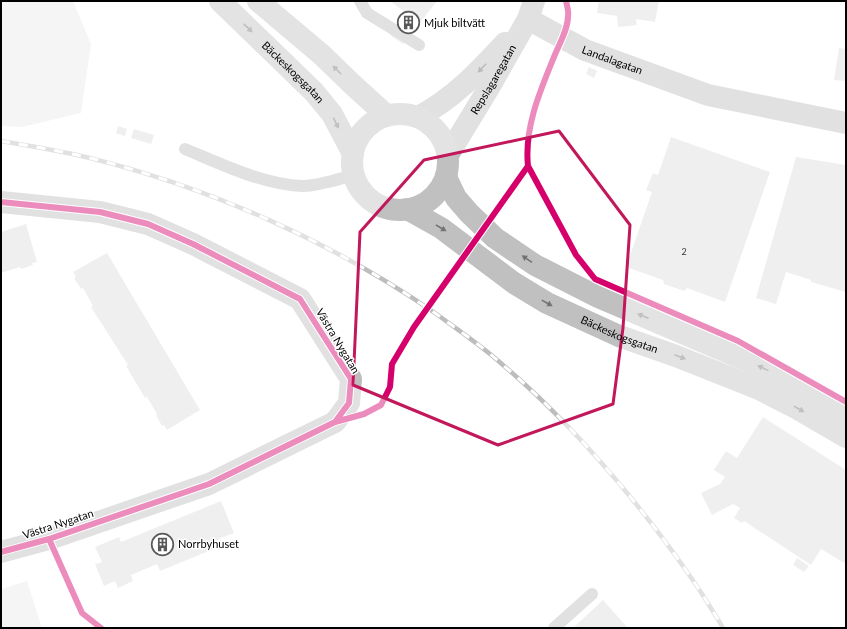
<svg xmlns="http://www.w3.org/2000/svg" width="847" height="629" font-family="Lato,sans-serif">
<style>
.green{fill:#e9e9e9}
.building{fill:#dcdcdc}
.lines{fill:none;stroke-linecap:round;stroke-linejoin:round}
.lane{stroke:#bdbdbd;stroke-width:12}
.street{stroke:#bdbdbd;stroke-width:22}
.secondary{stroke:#c0c0c0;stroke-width:22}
.rail-casing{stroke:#bdbdbd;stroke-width:4.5}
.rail{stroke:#fff;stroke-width:3;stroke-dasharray:9;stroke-linecap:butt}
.cycleway-casing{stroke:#fff;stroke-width:8}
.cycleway{stroke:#d6006c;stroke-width:6}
.oneway{fill:#737373}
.oneway2{fill:#686868}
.marked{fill:none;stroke:#c2185b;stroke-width:3;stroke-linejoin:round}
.labels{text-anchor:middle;stroke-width:3;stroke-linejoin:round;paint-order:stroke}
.number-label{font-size:9px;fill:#373737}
.poi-label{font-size:11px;fill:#000;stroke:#fff;text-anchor:start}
.street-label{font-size:11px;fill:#000;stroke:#fff}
</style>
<rect width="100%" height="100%" fill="#fff"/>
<path class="green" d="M 1,1 L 73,1 L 91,44 L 81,113 L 22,127 L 1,126 Z
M 27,581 L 42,628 L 1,628 L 1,589 Z"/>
<path class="building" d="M 390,1 L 437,1 L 403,44 L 390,35 L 406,13 Z
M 599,1 L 659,1 L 655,22 L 636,19 L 637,25 L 618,27 L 617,16 L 597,13 Z
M 839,48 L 846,49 L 846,81 L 834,80 Z
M 589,67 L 597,71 L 594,78 L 586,74 Z
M 118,126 L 127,129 L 125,136 L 116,133 Z
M 134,129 L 154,135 L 151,144 L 131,138 Z
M 671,137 L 770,172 L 725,302 L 687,288 L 684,291 L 664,284 L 663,280 L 626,267 L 652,192 L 646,190 L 653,173 L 658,175 Z
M 796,157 L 846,165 L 846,292 L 811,282 L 811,280 L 786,272 L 776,304 L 756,298 Z
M 26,224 L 37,262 L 32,263 L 33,265 L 21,269 L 20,267 L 1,273 L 1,232 Z
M 107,253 L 200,410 L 167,430 L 164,425 L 162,426 L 156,415 L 157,414 L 147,397 L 145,398 L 126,366 L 128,365 L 91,307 L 93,306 L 83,288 L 81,289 L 74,278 L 76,277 L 73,272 Z
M 763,417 L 846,470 L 846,564 L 821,549 L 811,565 L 744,521 L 742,523 L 734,518 L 740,508 L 733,504 L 712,515 L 701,493 L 720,484 L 725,477 L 714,470 L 726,451 L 737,458 Z
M 221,501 L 234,533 L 218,539 L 221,546 L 160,571 L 157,564 L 131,575 L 133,581 L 118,588 L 115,581 L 104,586 L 95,564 L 102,562 L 95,547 L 119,537 L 121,542 Z
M 797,558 L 809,566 L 804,572 L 793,565 Z
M 603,600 L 628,628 L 573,628 Z"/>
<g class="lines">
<path class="lane" d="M 360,1 L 367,13 L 419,45
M 185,149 C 221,164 264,185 303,186 C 319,186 339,179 354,175
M 554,628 L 592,594"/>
<g class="street">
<path id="s1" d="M 528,19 L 585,50 L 708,95 L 846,123"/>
<path d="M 418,117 C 453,99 479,71 505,43"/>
<path id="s2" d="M 448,155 L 490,86 L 528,19 L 534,1"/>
<path d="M 1,202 L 100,212 L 148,224 L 193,244 L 300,299 L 351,379 L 349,403 L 335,422 L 209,484 L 49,539 L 1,552"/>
</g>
<g class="secondary">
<path id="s3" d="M 220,1 L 314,92 L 332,114 L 353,154"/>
<path d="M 258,1 L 322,55 L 353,85 L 386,115"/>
<circle cx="400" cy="162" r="48"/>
<path d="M 446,177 L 456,198 L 469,213 L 495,238 L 535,265 L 598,297 L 764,368 L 846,413"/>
<path id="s4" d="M 407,209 L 441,228 L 514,283 L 547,303 L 619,336 L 676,356 L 759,389 L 796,408 L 846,437"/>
</g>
<defs>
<path id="rail" d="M 1,141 C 31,146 61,151 90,158 C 211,188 332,242 435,313 C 458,330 482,346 503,365 C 551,406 592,450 632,499 C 657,530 682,563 704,597 C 710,607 717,617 723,628"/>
</defs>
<use href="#rail" class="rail-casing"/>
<use href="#rail" class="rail"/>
<defs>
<path id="cycleway" d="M 528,166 L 576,255 L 595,279 L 738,341 L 846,402
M 1,202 L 100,212 L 148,224 L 193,244 L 300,299 L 351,379 L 349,403 L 335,422 L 209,484 L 49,539 L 1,552
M 335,422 L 364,414 L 381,405 L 390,387 L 392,364 L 414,327 L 528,166 C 524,128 540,91 554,57 C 559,44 568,30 568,16 C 569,11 567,6 566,1
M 49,539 L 82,613 L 101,628"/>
</defs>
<use href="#cycleway" class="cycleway-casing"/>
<use href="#cycleway" class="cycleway"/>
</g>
<defs><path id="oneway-solid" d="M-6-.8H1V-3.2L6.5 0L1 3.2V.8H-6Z"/></defs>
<g class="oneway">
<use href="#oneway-solid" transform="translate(248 28) rotate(44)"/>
<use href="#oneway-solid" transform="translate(337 70) rotate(-135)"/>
<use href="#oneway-solid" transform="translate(336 123) rotate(64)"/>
<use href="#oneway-solid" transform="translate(441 228) rotate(31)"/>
<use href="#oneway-solid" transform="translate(527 259) rotate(-146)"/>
<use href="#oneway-solid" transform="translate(547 303) rotate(29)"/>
<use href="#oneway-solid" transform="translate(643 316) rotate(-157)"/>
<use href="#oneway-solid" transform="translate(680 357) rotate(21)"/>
<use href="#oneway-solid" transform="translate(763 368) rotate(-154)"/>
<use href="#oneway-solid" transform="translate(799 409) rotate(29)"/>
</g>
<use class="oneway2" href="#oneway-solid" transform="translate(482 68) rotate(134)"/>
<path d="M0 0H847V629H0ZM 559,131 L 630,225 L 623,328 L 613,404 L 498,445 L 353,385 L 360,232 L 424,160 Z" fill="#fff" fill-opacity=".55" fill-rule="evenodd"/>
<path class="marked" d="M 559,131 L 630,225 L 623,328 L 613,404 L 498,445 L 353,385 L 360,232 L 424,160 Z"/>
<defs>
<symbol id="building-ring" viewBox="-11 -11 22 22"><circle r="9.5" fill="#fff" stroke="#595959" stroke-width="1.5"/><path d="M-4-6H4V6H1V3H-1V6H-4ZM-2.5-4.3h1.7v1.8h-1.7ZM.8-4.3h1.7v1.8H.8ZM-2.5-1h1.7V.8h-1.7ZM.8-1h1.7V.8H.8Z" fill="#595959"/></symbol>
</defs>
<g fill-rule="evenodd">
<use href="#building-ring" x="396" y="10" width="25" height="25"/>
<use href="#building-ring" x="150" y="532" width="25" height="25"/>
</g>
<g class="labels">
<g class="number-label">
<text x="684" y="255">2</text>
</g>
<g class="poi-label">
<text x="424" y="27">Mjuk biltvätt</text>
<text x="178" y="548">Norrbyhuset</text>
</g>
<g class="street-label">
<text dy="4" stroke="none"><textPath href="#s1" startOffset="94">Landalagatan</textPath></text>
<text dy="4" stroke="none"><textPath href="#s3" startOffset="102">Bäckeskogsgatan</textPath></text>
<text dy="4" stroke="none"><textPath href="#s2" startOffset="88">Repslagaregatan</textPath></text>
<text dy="4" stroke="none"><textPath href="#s4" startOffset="248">Bäckeskogsgatan</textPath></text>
<text transform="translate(338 341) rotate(59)" y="4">Västra Nygatan</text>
<text transform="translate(58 524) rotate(-18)" y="4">Västra Nygatan</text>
</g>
</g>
<rect width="847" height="629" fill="none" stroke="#000000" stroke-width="4"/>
</svg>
